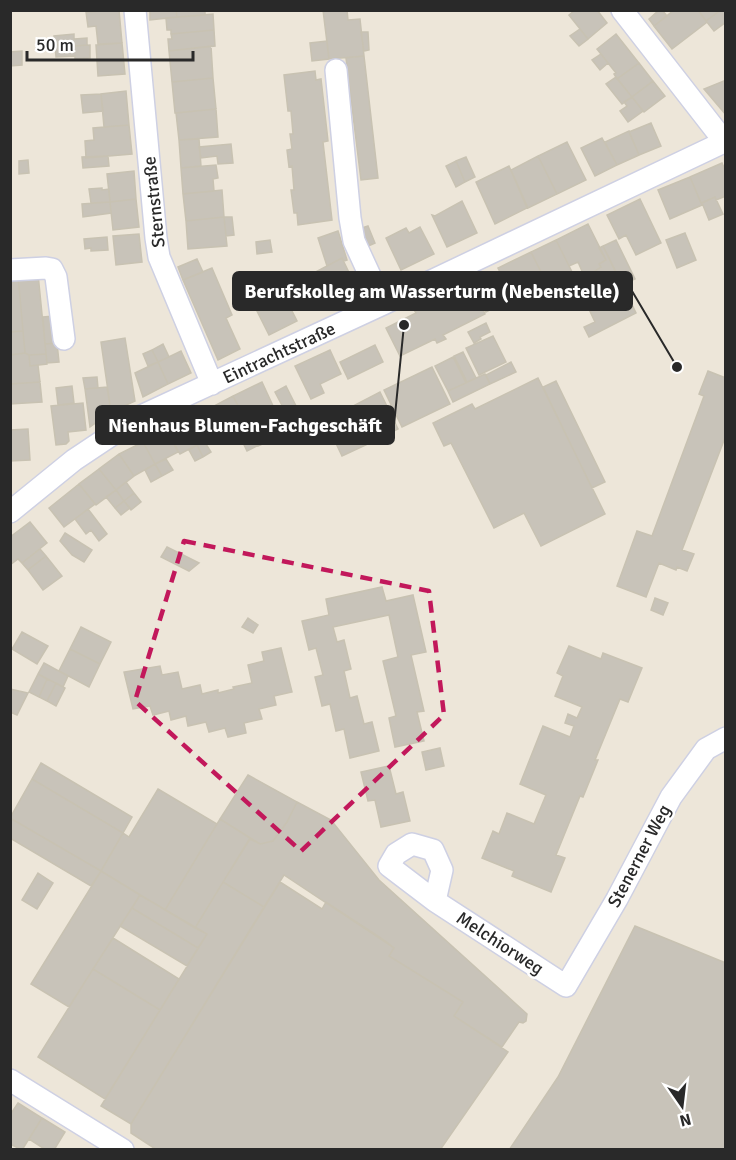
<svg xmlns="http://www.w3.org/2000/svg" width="736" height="1160" font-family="Signika,sans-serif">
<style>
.building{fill:#c8c3b9;stroke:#c8c2b2;stroke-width:1.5}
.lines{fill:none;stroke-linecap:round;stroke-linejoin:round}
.minor-casing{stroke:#ced0e3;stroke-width:24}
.minor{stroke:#fff;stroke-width:21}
.marked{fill:none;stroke:#c2185b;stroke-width:4.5;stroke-dasharray:12 8;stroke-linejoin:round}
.labels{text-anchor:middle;stroke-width:5;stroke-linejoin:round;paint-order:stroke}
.street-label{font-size:18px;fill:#292929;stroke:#fff}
.leader{fill:none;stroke:#292929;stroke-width:2}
.callout-dot{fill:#292929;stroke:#fff;stroke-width:2}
.callout{fill:#292929;stroke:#292929;stroke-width:2}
.callout-label{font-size:20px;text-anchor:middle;font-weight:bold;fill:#fff}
</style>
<rect width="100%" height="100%" fill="#ede6d9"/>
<path class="building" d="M 119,10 L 122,43 L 98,44 L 96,26 L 88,27 L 86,12 Z
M 150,10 L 176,10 L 177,17 L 150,20 Z
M 176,10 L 205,10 L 205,15 L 177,17 Z
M 323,10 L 347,10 L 348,20 L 360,19 L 364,56 L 329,59 Z
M 575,10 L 597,10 L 607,23 L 588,39 L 569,15 Z
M 659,10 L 662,10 L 667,16 L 654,26 L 649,19 Z
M 674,10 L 698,10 L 707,22 L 672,49 L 654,26 Z
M 698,10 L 721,10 L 706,21 Z
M 721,10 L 726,12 L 726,22 L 714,31 L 706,21 Z
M 213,14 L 214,30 L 171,34 L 171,30 L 167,30 L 166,18 Z
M 580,29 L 588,39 L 579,46 L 570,36 Z
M 214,30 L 215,46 L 169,51 L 168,39 L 172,39 L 171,34 Z
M 361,32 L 368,32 L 369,50 L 364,51 Z
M 74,34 L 74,39 L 87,38 L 87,45 L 74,46 L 74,44 L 55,45 L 54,36 Z
M 616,34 L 639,63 L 617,79 L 614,74 L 616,73 L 597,49 Z
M 327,41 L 329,59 L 312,61 L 310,43 Z
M 122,43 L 125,74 L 98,76 L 96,45 Z
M 74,44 L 74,46 L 90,45 L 90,58 L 75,59 L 75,56 L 56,57 L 55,45 Z
M 211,46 L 213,78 L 172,82 L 169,51 Z
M 22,51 L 22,65 L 10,66 L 10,52 Z
M 601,54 L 608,63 L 600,70 L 592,60 Z
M 364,56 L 378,178 L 361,180 L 346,58 Z
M 639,63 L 653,81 L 632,97 L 617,79 Z
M 315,71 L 316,80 L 321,79 L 328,141 L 323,142 L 332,220 L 298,225 L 297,213 L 294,213 L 291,190 L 294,190 L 292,166 L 289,167 L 287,150 L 292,149 L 290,134 L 293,134 L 291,111 L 288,111 L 284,75 Z
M 616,77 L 632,97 L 622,104 L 606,84 Z
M 213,78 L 216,109 L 175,113 L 172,82 Z
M 726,80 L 726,115 L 704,89 Z
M 653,81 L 665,96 L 644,112 L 632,97 Z
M 126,91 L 129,125 L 104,127 L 101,94 Z
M 101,94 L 103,111 L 83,113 L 81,95 Z
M 632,97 L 643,111 L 628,122 L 620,111 L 627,106 L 624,102 Z
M 216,109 L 218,137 L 179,140 L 176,113 Z
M 651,123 L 661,146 L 639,155 L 629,132 Z
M 129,125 L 132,154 L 86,158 L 85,141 L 94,140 L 93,128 Z
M 629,131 L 639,155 L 617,165 L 605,142 Z
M 602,138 L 617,165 L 595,176 L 581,148 Z
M 199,139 L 201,166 L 181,168 L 179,140 Z
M 567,142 L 586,180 L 557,194 L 538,156 Z
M 231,144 L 233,163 L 218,164 L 217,156 L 201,158 L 199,147 Z
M 108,156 L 109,166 L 83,168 L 82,157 Z
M 538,156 L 557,194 L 528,208 L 511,170 Z
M 466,157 L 475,177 L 465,182 L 456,161 Z
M 28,160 L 29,173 L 19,174 L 19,161 Z
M 456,161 L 465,182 L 456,187 L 446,166 Z
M 722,163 L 726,172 L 726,196 L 716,200 L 715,197 L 701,203 L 690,177 Z
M 216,165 L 218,178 L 213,179 L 214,191 L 183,194 L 181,168 Z
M 509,166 L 527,208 L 495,224 L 476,182 Z
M 134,171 L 136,199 L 110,202 L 107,174 Z
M 690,177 L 702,205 L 670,219 L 658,190 Z
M 102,188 L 102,190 L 109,189 L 110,202 L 91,203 L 89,189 Z
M 222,190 L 224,217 L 186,221 L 183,194 Z
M 715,197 L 723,214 L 709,220 L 702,203 Z
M 136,199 L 139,227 L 113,230 L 110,202 Z
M 640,199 L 661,243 L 636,255 L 626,235 L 619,239 L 607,215 Z
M 462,201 L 477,233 L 447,247 L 432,215 L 435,216 Z
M 110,202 L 111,213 L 83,217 L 82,204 Z
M 224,217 L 232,217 L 234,235 L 226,236 Z
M 224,217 L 227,246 L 188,249 L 186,221 Z
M 588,224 L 606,260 L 599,264 L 601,267 L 595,271 L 596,272 L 585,278 L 578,262 L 569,266 L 556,240 Z
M 368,226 L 375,243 L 366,247 L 359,229 Z
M 420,227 L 434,254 L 401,270 L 386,238 L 406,228 L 409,233 Z
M 338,231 L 347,260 L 344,261 L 342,258 L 327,266 L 318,238 Z
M 685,233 L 696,260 L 677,268 L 666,240 Z
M 139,234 L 142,262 L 116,265 L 113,236 Z
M 107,237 L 108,250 L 91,251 L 91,248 L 85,249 L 84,239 Z
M 270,240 L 272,252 L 257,254 L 256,242 Z
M 556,240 L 575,278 L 559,285 L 553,273 L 544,278 L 531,252 Z
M 616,240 L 635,279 L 622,285 L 603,246 Z
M 603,246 L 620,280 L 604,289 L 595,271 L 601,267 L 599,264 L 606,260 L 599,248 Z
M 531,252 L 544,278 L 511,294 L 498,268 Z
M 342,258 L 354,283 L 318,301 L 306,277 Z
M 197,259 L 203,272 L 183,280 L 178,267 Z
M 212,268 L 232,315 L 226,318 L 240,349 L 218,360 L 183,280 Z
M 38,274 L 46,354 L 29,355 L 25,353 L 18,275 Z
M 18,275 L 23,331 L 10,332 L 10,276 Z
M 620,280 L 636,313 L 589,337 L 584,327 L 595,322 L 588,307 L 608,297 L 604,289 Z
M 469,281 L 485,314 L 443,335 L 446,339 L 437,343 L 435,339 L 400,356 L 386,328 L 416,313 L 413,308 Z
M 262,284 L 272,304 L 260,310 L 251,290 Z
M 490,284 L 500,305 L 486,312 L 476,291 Z
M 285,297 L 297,321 L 269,335 L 257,311 Z
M 54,316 L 57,343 L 45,344 L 43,317 Z
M 486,323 L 490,332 L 480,337 L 481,339 L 474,343 L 468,332 Z
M 23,331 L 25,353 L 10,355 L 10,332 Z
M 493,336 L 506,362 L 479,375 L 466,348 Z
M 125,338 L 135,401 L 111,412 L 101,342 Z
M 57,343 L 59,362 L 47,363 L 45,344 Z
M 163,344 L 169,357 L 158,362 L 152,350 Z
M 375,345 L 383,362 L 348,379 L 340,362 Z
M 152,350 L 158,362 L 148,366 L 143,354 Z
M 330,350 L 341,374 L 320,384 L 324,393 L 311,399 L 295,366 Z
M 181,351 L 191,373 L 168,384 L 158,362 Z
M 463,352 L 476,378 L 467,382 L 454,356 Z
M 25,353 L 29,355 L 30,366 L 38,365 L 40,382 L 10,384 L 10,355 Z
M 46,354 L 47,364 L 30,366 L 29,355 Z
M 453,357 L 466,383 L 448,391 L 435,366 Z
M 158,362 L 168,384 L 143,397 L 135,373 Z
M 511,362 L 516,372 L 490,384 L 486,375 Z
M 432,367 L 450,404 L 402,427 L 384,390 Z
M 708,371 L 726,378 L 726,435 L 682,550 L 694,554 L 687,571 L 677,567 L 676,570 L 659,563 L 646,597 L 617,586 L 637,531 L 652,536 L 704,396 L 699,394 Z
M 485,374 L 490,384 L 453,402 L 448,391 Z
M 97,377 L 98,388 L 85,389 L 83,378 Z
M 538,378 L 605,514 L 541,546 L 524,513 L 494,528 L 451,443 L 444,446 L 433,423 L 472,404 L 475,409 Z
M 556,381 L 605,482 L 592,488 L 543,387 Z
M 40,382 L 42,402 L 10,404 L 10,384 Z
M 262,382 L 273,406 L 245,419 L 233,396 Z
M 72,386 L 74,403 L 58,405 L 56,388 Z
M 286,386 L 296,406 L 285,411 L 275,392 Z
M 107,387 L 111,412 L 90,427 L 85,389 Z
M 380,392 L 398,429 L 371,443 L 353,406 Z
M 233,396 L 245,419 L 225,429 L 214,406 Z
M 83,403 L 86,430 L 68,432 L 69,441 L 66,444 L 56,445 L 51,406 Z
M 350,407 L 368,444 L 342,456 L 325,420 Z
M 201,411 L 215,436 L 197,445 L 183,421 Z
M 245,419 L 257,446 L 247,451 L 234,424 Z
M 183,421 L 197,445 L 180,454 L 166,429 Z
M 270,425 L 276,438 L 258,446 L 252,435 Z
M 28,429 L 30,460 L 10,461 L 10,430 Z
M 166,429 L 178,452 L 155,464 L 143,442 Z
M 204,441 L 211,452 L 203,457 L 197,445 Z
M 143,442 L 155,464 L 134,476 L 119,454 Z
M 197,445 L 203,457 L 195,461 L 189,450 Z
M 119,454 L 134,476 L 116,490 L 99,469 Z
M 166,459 L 173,470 L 162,476 L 155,464 Z
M 155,464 L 162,476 L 151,482 L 145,470 Z
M 99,469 L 116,490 L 96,505 L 79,484 Z
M 126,482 L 134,493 L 124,501 L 116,490 Z
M 79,484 L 95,504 L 64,527 L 49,508 Z
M 116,490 L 124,501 L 115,508 L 106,497 Z
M 134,493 L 141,502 L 131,510 L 124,501 Z
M 124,501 L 130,508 L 121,515 L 115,508 Z
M 88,509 L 107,534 L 99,541 L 91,530 L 86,534 L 75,519 Z
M 30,522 L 47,543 L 22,563 L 18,559 L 10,565 L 10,537 Z
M 65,533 L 92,550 L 84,562 L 72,555 L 60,541 Z
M 167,547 L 199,563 L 189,571 L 161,557 Z
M 40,549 L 46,556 L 28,570 L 22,563 Z
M 46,556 L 62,576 L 43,590 L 28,570 Z
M 382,587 L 386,601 L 413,595 L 426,652 L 411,655 L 424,711 L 417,712 L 424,741 L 395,747 L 389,718 L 396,716 L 383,661 L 398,657 L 389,615 L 333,627 L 337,642 L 344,640 L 351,669 L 344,671 L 350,698 L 357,696 L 364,724 L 372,722 L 379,751 L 350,758 L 344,729 L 336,731 L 330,704 L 322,706 L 315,677 L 323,675 L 316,648 L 309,650 L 302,621 L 329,615 L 326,599 Z
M 655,598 L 668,603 L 663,615 L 651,610 Z
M 248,618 L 258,625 L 253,633 L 242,627 Z
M 81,627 L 111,642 L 100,664 L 70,649 Z
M 22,632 L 48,646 L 37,664 L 12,649 Z
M 569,646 L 601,659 L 603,653 L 642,668 L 628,702 L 620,699 L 595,760 L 598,760 L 583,797 L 580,796 L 556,855 L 565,858 L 551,892 L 512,876 L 514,871 L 482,858 L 493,831 L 499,834 L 507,813 L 534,824 L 546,795 L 520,784 L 543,726 L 570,737 L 574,726 L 565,723 L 568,714 L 577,718 L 582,707 L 555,696 L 563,676 L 557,673 Z
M 281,648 L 292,692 L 274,696 L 276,705 L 259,709 L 262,719 L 244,723 L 246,733 L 228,737 L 225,728 L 209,732 L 206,722 L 188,726 L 186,716 L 171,720 L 169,711 L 153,715 L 150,706 L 133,709 L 124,672 L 160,666 L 162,675 L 178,672 L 182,689 L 200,685 L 202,694 L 218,690 L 218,693 L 234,689 L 233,687 L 252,683 L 248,665 L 264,661 L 262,652 Z
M 70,649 L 100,664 L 89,687 L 59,671 Z
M 44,663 L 68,676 L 63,687 L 38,674 Z
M 38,674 L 47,679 L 39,697 L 29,692 Z
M 47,679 L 56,683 L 47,701 L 39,697 Z
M 56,683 L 65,688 L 56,706 L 47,701 Z
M 10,689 L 28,693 L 17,715 L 10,712 Z
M 440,748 L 444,766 L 426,770 L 422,752 Z
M 41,763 L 132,817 L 123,833 L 32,779 Z
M 389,766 L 396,794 L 403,792 L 410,821 L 381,827 L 375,800 L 368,801 L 361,772 Z
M 248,775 L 297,802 L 287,822 L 273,841 L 260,844 L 220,819 Z
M 32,779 L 123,833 L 101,871 L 10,818 Z
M 158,789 L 217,824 L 165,910 L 101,871 L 123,833 L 129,837 Z
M 297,802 L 331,820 L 379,880 L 527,1014 L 526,1021 L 523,1023 L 519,1022 L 502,1047 L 454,1016 L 463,1002 L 389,956 L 394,948 L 284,875 L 264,907 L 223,882 L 250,839 L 260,844 L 273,841 L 287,822 Z
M 10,818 L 101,871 L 91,886 L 10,838 Z
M 220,819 L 250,838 L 195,928 L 165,910 Z
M 101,871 L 140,895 L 69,1007 L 31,984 Z
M 38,873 L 53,883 L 37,909 L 22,900 Z
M 223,882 L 264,907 L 131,1124 L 101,1106 L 207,934 L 195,928 Z
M 280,882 L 322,909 L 326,902 L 384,940 L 394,948 L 389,956 L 463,1002 L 454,1016 L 508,1052 L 440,1150 L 157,1150 L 131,1133 L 131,1124 Z
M 140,895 L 207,934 L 198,948 L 132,908 Z
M 132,908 L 198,948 L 187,966 L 120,926 Z
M 635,926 L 726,963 L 726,1150 L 509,1150 L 558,1077 Z
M 113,938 L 179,979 L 160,1010 L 93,969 Z
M 93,969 L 160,1010 L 105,1099 L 38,1057 Z
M 18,1103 L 42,1118 L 22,1150 L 10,1144 L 10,1115 Z
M 42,1118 L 65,1132 L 54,1150 L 46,1150 L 29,1139 Z"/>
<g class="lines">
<defs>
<path id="minor" d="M 135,10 L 156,238 L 159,257 L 212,384
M 622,10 L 724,141
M 336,70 L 350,218 L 354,241 L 383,304
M 10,270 L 46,268 L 52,269 L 56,277 L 64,339
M 10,512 L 74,460 L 137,418 L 383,304 L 726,141
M 435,901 L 389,866 L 396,854 L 412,844 L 433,850 L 442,870 L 435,901 L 566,986 L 617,899 L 671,797 L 706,749 L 726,738
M 10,1080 L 123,1150"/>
</defs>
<use href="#minor" class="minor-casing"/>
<use href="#minor" class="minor"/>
</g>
<path class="marked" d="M 184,541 L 429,591 L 444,715 L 301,851 L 135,701 Z"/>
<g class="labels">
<g class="street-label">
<text transform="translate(154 202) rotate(-96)" y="6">Sternstraße</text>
<text transform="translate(279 353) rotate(-25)" y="6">Eintrachtstraße</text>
<text transform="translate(639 856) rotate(-62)" y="6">Stenerner Weg</text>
<text transform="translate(500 943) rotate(33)" y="6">Melchiorweg</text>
</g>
</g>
<path class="leader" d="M677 367L632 291M404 325L394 425"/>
<g class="callout-dot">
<circle cx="677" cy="367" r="6"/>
<circle cx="404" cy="325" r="6"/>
</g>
<g class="callout">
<rect x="233" y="272" width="399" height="38" rx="6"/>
<rect x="96" y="406" width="298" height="38" rx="6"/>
</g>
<g class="callout-label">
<text x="432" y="298">Berufskolleg am Wasserturm (Nebenstelle)</text>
<text x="245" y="432">Nienhaus Blumen-Fachgeschäft</text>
</g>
<rect width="736" height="1160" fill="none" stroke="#292929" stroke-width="24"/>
<g transform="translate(682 1106) rotate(166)" stroke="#ffffff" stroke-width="4.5" paint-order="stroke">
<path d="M0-4.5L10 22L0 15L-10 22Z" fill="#292929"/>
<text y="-9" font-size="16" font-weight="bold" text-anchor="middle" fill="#292929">N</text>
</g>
<path d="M27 51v9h166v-9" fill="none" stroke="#292929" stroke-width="3"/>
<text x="36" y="51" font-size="18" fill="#292929" stroke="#ffffff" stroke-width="4.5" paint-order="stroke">50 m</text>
</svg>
